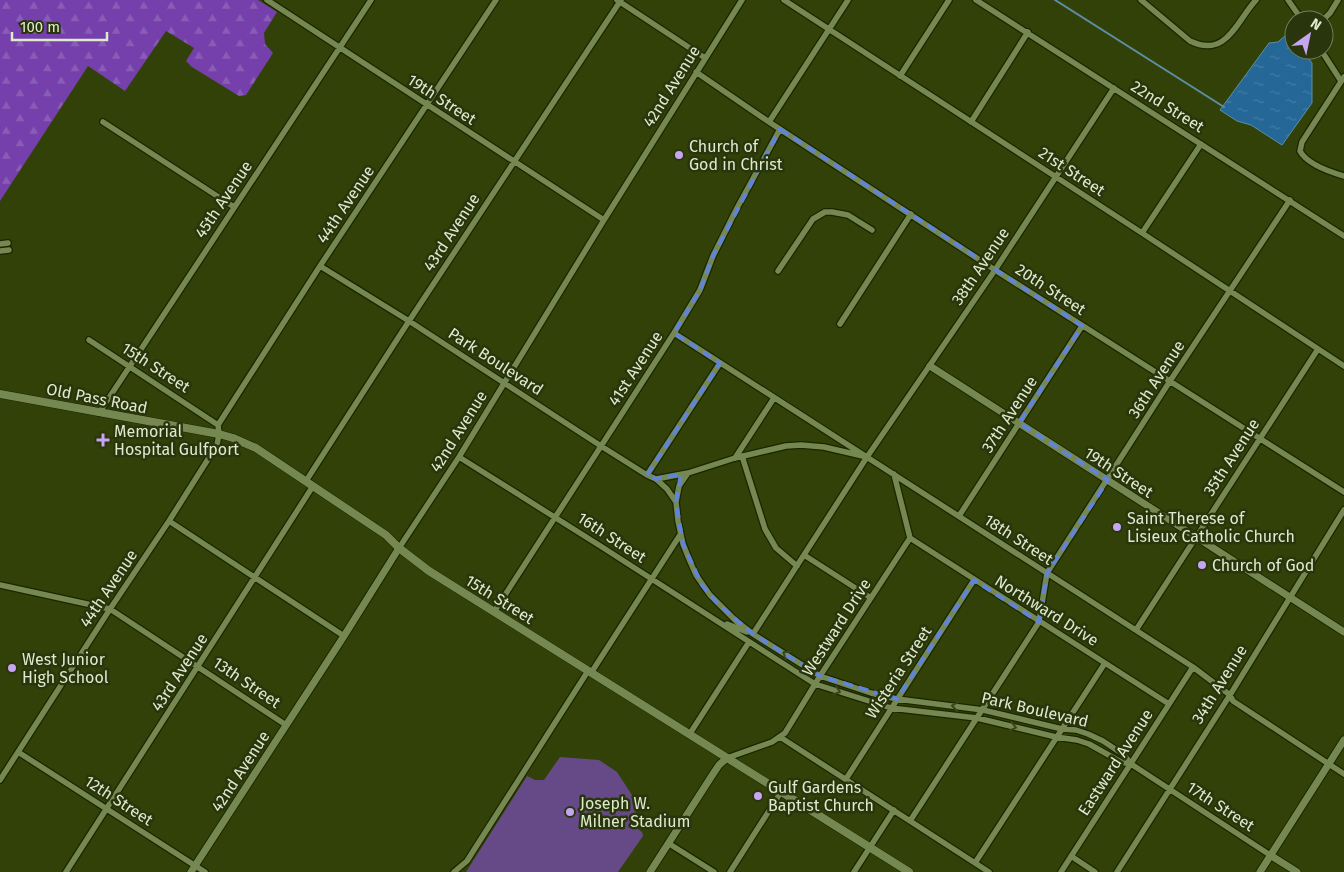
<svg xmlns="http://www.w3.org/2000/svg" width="1344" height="872" font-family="'Fira Sans',sans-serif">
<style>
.green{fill:#664a87}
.forest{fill:url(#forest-firs)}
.water{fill:url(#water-ripples);stroke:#5d8ea6}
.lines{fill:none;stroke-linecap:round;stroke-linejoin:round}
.stream{stroke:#5d8ea6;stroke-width:2}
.minor-casing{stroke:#1b2600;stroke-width:8}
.tertiary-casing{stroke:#1b2600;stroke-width:9}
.secondary-casing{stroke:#1b2600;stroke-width:9}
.minor{stroke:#758851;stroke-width:5.5}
.tertiary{stroke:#758851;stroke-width:7}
.secondary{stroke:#758851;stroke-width:8}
.oneway{stroke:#38461a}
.marked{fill:none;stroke:#6185d4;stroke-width:4;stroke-dasharray:10 6;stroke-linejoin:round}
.poi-dot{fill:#c6a6f0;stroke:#29350c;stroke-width:2}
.labels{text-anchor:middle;stroke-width:5;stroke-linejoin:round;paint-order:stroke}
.street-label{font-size:16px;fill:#dfeacd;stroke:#29350c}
.poi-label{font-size:16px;fill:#dfeacd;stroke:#29350c;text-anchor:start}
</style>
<defs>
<pattern id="forest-firs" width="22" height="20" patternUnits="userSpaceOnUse" patternTransform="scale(1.25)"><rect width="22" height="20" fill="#7640ac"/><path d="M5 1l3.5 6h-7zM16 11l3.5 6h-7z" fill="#895cb6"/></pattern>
<pattern id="water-ripples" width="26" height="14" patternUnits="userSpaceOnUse" patternTransform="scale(1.25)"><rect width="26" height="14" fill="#256796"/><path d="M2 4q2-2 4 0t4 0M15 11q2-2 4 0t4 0" fill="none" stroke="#447da4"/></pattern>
</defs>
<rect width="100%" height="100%" fill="#324107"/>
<path class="green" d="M 560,757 L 599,760 L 617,772 L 639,806 L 630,823 L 642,832 L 643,836 L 618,872 L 466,872 L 527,776 L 535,780 L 544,780 Z"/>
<path class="forest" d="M 0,0 L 258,0 L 277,12 L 264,33 L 265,44 L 273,53 L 246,95 L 239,96 L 192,67 L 186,61 L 194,48 L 166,31 L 125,91 L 88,66 L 0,201 Z"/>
<path class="water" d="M 1286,35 L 1294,38 L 1294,50 L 1302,50 L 1312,63 L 1312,103 L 1282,145 L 1251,125 L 1237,121 L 1220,110 L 1269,43 L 1278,42 Z"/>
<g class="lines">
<path class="stream" d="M 1055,0 L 1224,107"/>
<defs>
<path id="minor" d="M 267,0 L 604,220
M 617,0 L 705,58
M 784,0 L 1142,233 L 1344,366
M 976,0 L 1344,236
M 1141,0 L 1190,41 C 1227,59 1237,20 1256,0
M 1288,0 L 1302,20
M 1323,20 L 1330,13 L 1338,0
M 1321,50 L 1341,81
M 696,72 L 769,122 L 995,270 L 1344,492
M 900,76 L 949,0
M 1344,77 L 1302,142 L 1300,151 C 1307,164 1330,172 1344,176
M 103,122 L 234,207
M 769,122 L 848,0
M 971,122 L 1028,32
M 1142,233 L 1201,144
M 0,244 L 8,243
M 0,251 L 9,250
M 320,266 L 409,321 L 601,446 L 647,475 L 656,479 L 688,473
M 778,271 L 813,219 L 825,212 L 832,212 L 848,215 L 872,230
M 840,324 L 911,214
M 674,333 L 1193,667 L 1230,695 L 1233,701 L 1344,774
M 99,413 L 371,0
M 218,425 L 320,266 L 496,0
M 742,456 L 765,529 L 776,548 L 797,566
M 459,457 L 602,547 L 815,684 L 891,708 L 977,718 L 1056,737 L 1077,740 L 1089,744 L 1121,762 L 1131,764
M 867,457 L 824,447 L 801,445 L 786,446 L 735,458 L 688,473 L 679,486 L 676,502 L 678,521 L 683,544 L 689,559 L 696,575 L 710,595 L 736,621 L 753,634 L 820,676 L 871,693 L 897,699 L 983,710 L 1062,729 L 1076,730 L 1088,734 L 1103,741 L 1124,755 L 1131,764 L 1270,855
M 735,458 L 774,398
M 647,475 L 720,363
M 656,479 L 667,489 L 676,502
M 306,481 L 409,321 L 621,0
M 959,516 L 1082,326
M 169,521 L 344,636
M 910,538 L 1169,704
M 399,548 L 459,457 L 604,220 L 742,0
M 804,555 L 871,598
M 0,585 L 110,609 L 286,725
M 494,612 L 674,333 L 700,290 L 713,256 L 737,208 L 780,129
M 727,624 L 747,632
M 1136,630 L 1318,349
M 753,634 L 867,457 L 995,270 L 1114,88
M 591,673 L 680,535
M 689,735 L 749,642
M 780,737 L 989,872
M 18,752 L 205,872
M 727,758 L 772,742 L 785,733 L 820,676 L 910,538 L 894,474
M 846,779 L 974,580
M 0,780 L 110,609 L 169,521 L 217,445 L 219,434 L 218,425 L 89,340
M 910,821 L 1039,622 L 1047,573 L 1170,381 L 1290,200
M 668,843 L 714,872
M 1071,856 L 1095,872
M 975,863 L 1105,663
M 66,872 L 313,486
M 454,872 L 467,861 L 472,853 L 588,671
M 730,872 L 781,792
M 854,872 L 894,810
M 1061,872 L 1193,667
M 1117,872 L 1230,695 L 1344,510"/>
<path id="tertiary" d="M 930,366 L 1344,632
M 1270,855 L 1297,872
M 191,872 L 344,636 L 399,548
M 650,872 L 713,774 L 719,765 L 727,758
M 1260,872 L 1344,740"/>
<path id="secondary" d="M 0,394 L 219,434 L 233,438 L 256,448 L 386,535 L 399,548 L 429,571 L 909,872"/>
</defs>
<use href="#minor" class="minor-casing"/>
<use href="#tertiary" class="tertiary-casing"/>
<use href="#secondary" class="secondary-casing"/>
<use href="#minor" class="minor"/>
<use href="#tertiary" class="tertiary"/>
<use href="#secondary" class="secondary"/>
</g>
<defs><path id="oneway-chevron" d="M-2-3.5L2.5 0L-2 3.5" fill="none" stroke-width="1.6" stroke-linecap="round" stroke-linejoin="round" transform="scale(1.25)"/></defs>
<g class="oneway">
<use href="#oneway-chevron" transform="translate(786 654) rotate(-148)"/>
<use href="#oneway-chevron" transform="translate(837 691) rotate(18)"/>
<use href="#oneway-chevron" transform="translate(955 706) rotate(-172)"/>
<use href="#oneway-chevron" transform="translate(1013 727) rotate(13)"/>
</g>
<path class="marked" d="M 780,129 L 1082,326 L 1019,423 L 1108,480 L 1047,573 L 1039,622 L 974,580 L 897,699 L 820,676 L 753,634 L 718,604 L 702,585 L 683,544 L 676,502 L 681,474 L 656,479 L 647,475 L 720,363 L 674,333 L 700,290 L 713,256 Z"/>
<g class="poi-dot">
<circle cx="679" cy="155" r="5"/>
<path d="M100.5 432.5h5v5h5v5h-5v5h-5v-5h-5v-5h5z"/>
<circle cx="1117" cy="527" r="5"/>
<circle cx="1202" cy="565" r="5"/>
<circle cx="12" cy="668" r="5"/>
<circle cx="758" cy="796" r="5"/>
<circle cx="570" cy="812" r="5"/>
</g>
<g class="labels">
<g class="street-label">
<text transform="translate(671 86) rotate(-58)" y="6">42nd Avenue</text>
<text transform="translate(442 99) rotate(33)" y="6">19th Street</text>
<text transform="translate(1168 106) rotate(32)" y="6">22nd Street</text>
<text transform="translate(1072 171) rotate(33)" y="6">21st Street</text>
<text transform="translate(223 199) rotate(-56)" y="6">45th Avenue</text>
<text transform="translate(345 204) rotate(-56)" y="6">44th Avenue</text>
<text transform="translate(451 232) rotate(-57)" y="6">43rd Avenue</text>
<text transform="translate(980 266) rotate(-56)" y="6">38th Avenue</text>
<text transform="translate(1051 289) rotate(33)" y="6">20th Street</text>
<text transform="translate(496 361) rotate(33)" y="6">Park Boulevard</text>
<text transform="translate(156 367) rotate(33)" y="6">15th Street</text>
<text transform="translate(635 368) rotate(-57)" y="6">41st Avenue</text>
<text transform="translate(1156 379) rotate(-57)" y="6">36th Avenue</text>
<text transform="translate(97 398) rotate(11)" y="6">Old Pass Road</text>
<text transform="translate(1009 414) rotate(-57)" y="6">37th Avenue</text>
<text transform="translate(458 431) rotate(-58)" y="6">42nd Avenue</text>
<text transform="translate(1231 457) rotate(-57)" y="6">35th Avenue</text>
<text transform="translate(1119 472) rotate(33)" y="6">19th Street</text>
<text transform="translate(612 537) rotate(33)" y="6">16th Street</text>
<text transform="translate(1019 539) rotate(33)" y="6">18th Street</text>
<text transform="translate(108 588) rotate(-56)" y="6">44th Avenue</text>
<text transform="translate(500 599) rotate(32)" y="6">15th Street</text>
<text transform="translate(1047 610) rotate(32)" y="6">Northward Drive</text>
<text transform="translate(836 627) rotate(-57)" y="6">Westward Drive</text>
<text transform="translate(179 672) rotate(-57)" y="6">43rd Avenue</text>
<text transform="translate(898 672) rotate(-57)" y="6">Wisteria Street</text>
<text transform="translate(247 682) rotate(34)" y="6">13th Street</text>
<text transform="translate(1219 684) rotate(-58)" y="6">34th Avenue</text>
<text transform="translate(1035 709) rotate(13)" y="6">Park Boulevard</text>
<text transform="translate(1115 762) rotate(-57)" y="6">Eastward Avenue</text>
<text transform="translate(240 771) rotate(-57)" y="6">42nd Avenue</text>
<text transform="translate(119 800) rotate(33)" y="6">12th Street</text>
<text transform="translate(1221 806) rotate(33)" y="6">17th Street</text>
</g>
<g class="poi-label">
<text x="689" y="152">Church of<tspan x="689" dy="18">God in Christ</tspan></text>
<text x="114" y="437">Memorial<tspan x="114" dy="18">Hospital Gulfport</tspan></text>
<text x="1127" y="524">Saint Therese of<tspan x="1127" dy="18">Lisieux Catholic Church</tspan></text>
<text x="1212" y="571">Church of God</text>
<text x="22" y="665">West Junior<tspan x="22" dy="18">High School</tspan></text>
<text x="768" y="793">Gulf Gardens<tspan x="768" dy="18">Baptist Church</tspan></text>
<text x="580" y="809">Joseph W.<tspan x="580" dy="18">Milner Stadium</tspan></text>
</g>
</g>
<g transform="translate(1309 35) rotate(33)"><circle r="24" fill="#29350c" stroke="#727d59"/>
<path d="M0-4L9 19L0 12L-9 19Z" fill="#c6a6f0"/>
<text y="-8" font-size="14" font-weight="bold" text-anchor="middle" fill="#dfeacd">N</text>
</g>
<path d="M12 32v8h95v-8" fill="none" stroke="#dfeacd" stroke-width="2.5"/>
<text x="20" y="32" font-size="15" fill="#dfeacd" stroke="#29350c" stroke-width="4" paint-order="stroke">100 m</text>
</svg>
